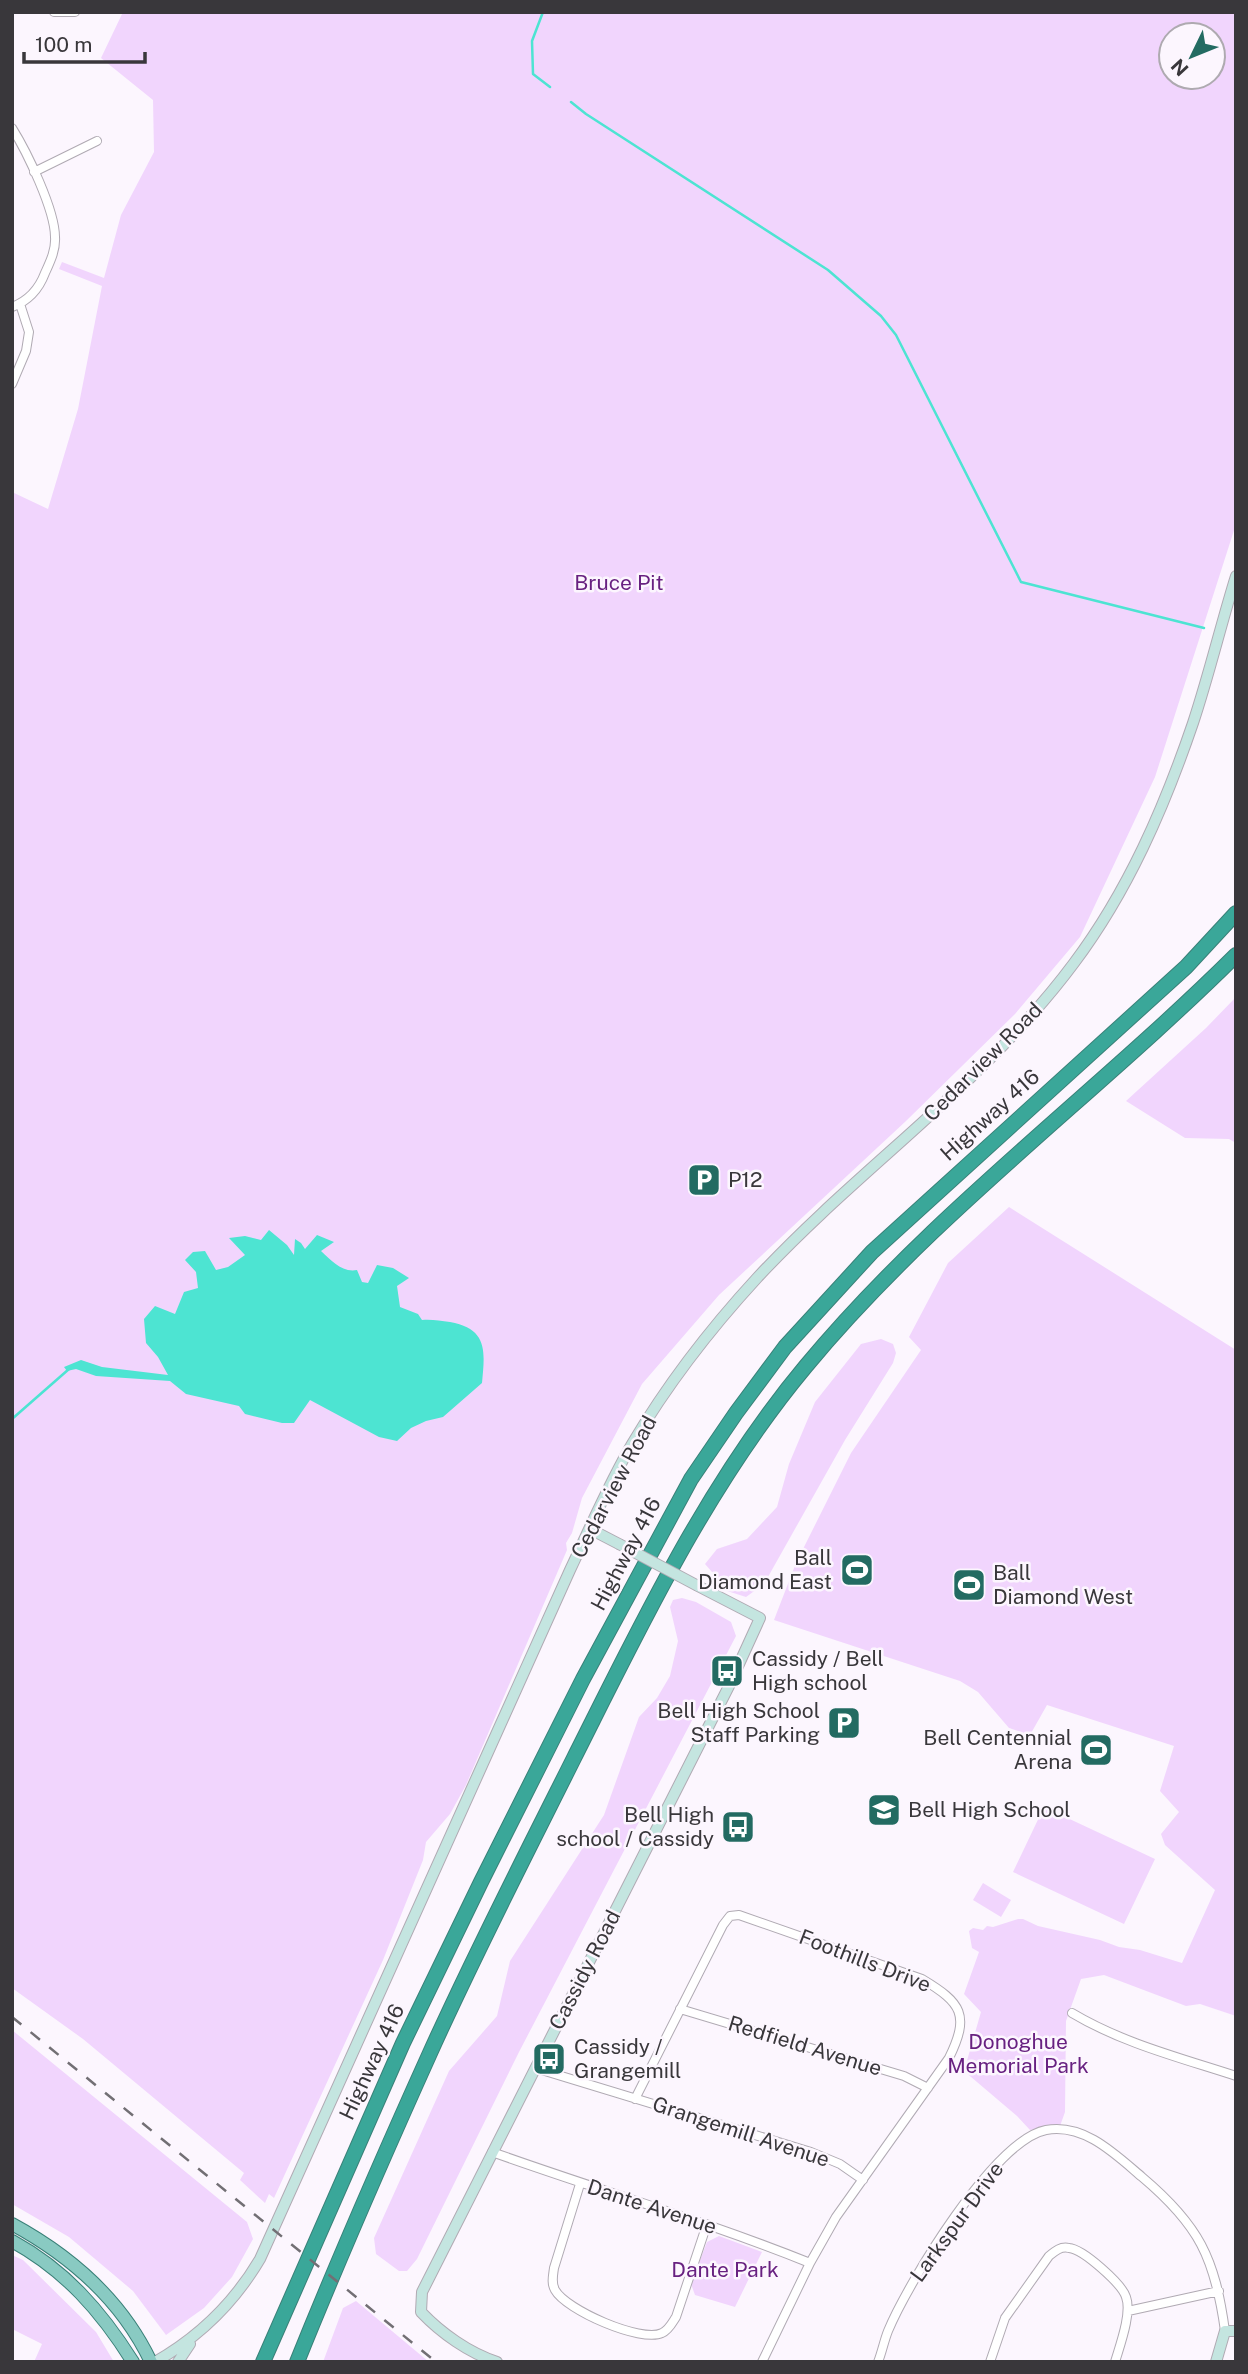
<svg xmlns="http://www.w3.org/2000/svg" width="1248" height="2374" font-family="'Public Sans',sans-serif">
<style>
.green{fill:#f1d5fd;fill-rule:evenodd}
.water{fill:#4de4d2}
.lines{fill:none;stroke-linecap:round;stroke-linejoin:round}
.stream{stroke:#4de4d2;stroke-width:2.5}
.street-casing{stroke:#b0aab3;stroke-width:10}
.secondary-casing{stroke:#b0aab3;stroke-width:12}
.primary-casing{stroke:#3a8078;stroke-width:14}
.highway-casing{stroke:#3a8078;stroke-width:16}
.street{stroke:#fff;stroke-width:8}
.secondary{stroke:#c4e5e0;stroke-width:10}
.primary{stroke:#89cac2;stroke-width:12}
.highway{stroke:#3aa799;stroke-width:14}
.rail{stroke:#726f74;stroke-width:2.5;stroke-dasharray:12 12;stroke-linecap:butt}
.secondary-bridge-casing{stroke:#b0aab3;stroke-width:12;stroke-linecap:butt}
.secondary-bridge{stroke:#c4e5e0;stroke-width:10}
.labels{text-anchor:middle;stroke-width:5;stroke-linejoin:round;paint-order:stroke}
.park-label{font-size:21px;fill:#682181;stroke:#fcf6fe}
.street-label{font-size:21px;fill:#39373b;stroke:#fcf6fe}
.poi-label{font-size:21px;fill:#39373b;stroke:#fcf6fe;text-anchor:start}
</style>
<rect width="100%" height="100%" fill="#fcf6fe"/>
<path class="green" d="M 123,12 L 1236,12 L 1236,524 L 1155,777 L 1080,937 L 1015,1014 L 906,1121 L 719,1295 L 642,1384 L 582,1498 L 572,1533 L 566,1543 L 567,1550 L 466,1785 L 450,1814 L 426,1842 L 423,1860 L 383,1960 L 274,2198 L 269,2194 L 265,2203 L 240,2180 L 244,2173 L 83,2039 L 12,1988 L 12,492 L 48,509 L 78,409 L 102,286 L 59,269 L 62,262 L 104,278 L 121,215 L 154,152 L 153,100 L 101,58 ZM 1171,35 L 1213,35 L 1213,77 L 1171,77 Z
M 1236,997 L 1236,1143 L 1229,1139 L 1185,1138 L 1126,1101 L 1206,1028 Z
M 1009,1207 L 1236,1350 L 1236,2016 L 1200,2004 L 1186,2006 L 1104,1975 L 1081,1979 L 1066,2021 L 1065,2112 L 1060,2126 L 1030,2130 L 1017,2116 L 964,2071 L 981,2012 L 964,1994 L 979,1952 L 972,1948 L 969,1931 L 973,1928 L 983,1930 L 987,1926 L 993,1927 L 1018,1919 L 1023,1919 L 1038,1926 L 1100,1940 L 1119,1947 L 1140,1950 L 1182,1963 L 1215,1890 L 1165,1845 L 1161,1834 L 1179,1812 L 1160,1791 L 1174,1746 L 1047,1705 L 1030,1735 L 1009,1728 L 978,1692 L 960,1681 L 774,1620 L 796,1563 L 851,1453 L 921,1350 L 909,1337 L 948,1263 Z
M 881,1339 L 893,1344 L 896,1353 L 893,1363 L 845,1440 L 764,1584 L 746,1597 L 721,1589 L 712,1583 L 712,1572 L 705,1564 L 717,1549 L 747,1539 L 777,1507 L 789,1464 L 815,1402 L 861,1344 Z
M 682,1598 L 696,1602 L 731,1622 L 736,1636 L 519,2052 L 417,2259 L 407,2271 L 399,2271 L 376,2254 L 374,2238 L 449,2071 L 497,2016 L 510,1961 L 604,1815 L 639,1717 L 657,1698 L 670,1676 L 678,1641 L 670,1607 L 673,1600 Z
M 1044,1807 L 1155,1859 L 1124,1924 L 1013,1872 Z
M 983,1883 L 1011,1900 L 1001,1917 L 973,1900 Z
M 12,2030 L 247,2222 L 253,2239 L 232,2277 L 204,2308 L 166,2335 L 133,2291 L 69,2237 L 12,2204 Z
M 719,2236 L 762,2252 L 735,2307 L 695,2295 L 691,2284 L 707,2242 Z
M 12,2255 L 23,2260 L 96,2332 L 114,2362 L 34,2362 L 42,2344 L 12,2329 Z
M 356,2301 L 429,2362 L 323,2362 L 343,2308 Z"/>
<path class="water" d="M 269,1230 L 287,1245 L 294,1255 L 295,1239 L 301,1243 L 305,1249 L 317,1235 L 334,1242 L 321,1251 C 331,1260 342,1273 357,1270 L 362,1282 L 368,1283 L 377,1265 L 393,1268 L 409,1278 L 397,1286 L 400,1307 L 418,1314 L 422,1320 C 432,1319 440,1321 450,1322 C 488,1329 485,1351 482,1383 L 443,1417 L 426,1421 L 411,1428 L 397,1441 L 379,1437 L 310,1400 L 294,1423 L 282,1423 L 245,1414 L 239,1406 L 186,1394 L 170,1381 L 96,1376 L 76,1369 L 67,1371 L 64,1367 L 81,1360 L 102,1367 L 168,1375 L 158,1357 L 146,1343 L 144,1319 L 155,1306 L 175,1314 L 184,1292 L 198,1288 L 196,1272 L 185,1260 L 193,1252 L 205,1251 L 216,1270 L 228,1267 L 245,1255 L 229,1238 L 245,1236 L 261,1240 Z"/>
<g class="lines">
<path class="stream" d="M 543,12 L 532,41 L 533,74 L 550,87
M 571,102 L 586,114 L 828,270 L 881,316 L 896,335 L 1021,582 L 1204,628
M 12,1419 L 69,1369"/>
<defs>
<path id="street" d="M 54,12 L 75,12
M 12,128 C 27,152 55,210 55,237 C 56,250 50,262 45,273 C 39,289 28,301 12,307
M 34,172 L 97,141
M 12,384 L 26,351 L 29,332 L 20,304
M 680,2009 L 904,2076 L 928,2088
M 1072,2013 C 1122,2043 1181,2058 1236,2076
M 535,2068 L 811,2152 L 840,2164 L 863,2180
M 635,2099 L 723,1925 L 730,1916 L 739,1915 L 922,1979 C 962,2003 970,2015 949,2058 L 836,2217 L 810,2263 L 762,2362
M 492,2152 C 598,2190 706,2221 810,2263
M 580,2184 L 554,2268 C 553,2276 551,2283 555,2290 C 566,2310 641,2343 662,2333 C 669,2330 672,2323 676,2317 L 707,2224
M 1128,2311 L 1219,2291
M 878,2362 C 882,2352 884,2341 888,2331 C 908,2283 994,2140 1046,2130 C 1084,2123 1115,2154 1142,2177 C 1199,2225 1215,2258 1225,2331
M 990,2362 L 1005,2318 L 1049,2256 C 1055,2251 1061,2246 1069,2248 C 1083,2249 1122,2284 1126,2297 C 1132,2313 1120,2345 1115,2362"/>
<path id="secondary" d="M 590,1529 L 619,1544
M 155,2362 C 199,2337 234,2303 260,2259 L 570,1570 C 590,1528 608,1485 632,1444 C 667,1385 711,1328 757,1278 C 859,1168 984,1084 1074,963 C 1128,891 1164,808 1193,723 C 1209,675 1221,624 1236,576
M 178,2362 L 190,2344
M 497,2362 C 469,2353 441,2333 421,2312 L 422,2292 L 729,1686 L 760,1618 L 698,1586
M 1216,2362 L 1225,2331 L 1236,2331"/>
<path id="primary" d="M 12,2224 C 71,2256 122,2301 151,2362
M 12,2241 C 65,2270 101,2311 133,2362"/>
<path id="highway" d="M 263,2362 L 403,2043 L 481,1882 L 583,1679 L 691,1479 L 736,1413 L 785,1347 L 872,1252 L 1186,967 L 1236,913
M 297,2362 C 339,2258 384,2155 430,2053 C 475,1953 525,1856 574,1758 C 642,1623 708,1483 806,1366 C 933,1213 1095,1095 1236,955"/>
</defs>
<use href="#street" class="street-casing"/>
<use href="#secondary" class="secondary-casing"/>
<use href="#primary" class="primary-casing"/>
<use href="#highway" class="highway-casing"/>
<use href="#street" class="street"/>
<use href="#secondary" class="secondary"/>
<use href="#primary" class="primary"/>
<use href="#highway" class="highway"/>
<path class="rail" d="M 12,2017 L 436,2362"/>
<defs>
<path id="secondary-bridge" d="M 619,1544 L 698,1586"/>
</defs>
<use href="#secondary-bridge" class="secondary-bridge-casing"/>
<use href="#secondary-bridge" class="secondary-bridge"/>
</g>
<defs>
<symbol id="parking-square" viewBox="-11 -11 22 22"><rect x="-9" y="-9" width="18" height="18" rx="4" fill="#236b62" stroke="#fcf6fe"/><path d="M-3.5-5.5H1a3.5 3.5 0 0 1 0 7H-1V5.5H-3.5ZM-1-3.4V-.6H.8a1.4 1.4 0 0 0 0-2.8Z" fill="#fff"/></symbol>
<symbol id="stadium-square" viewBox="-11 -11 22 22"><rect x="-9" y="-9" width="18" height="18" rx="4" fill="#236b62" stroke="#fcf6fe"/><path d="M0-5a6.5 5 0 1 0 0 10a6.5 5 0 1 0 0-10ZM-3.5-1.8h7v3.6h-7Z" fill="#fff"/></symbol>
<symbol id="bus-square" viewBox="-11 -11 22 22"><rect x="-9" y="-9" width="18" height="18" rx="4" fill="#236b62" stroke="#fcf6fe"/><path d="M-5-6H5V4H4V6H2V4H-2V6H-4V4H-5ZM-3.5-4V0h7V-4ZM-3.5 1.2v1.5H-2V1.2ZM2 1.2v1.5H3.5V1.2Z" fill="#fff"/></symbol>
<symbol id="school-square" viewBox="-11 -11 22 22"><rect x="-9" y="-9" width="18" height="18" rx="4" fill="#236b62" stroke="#fcf6fe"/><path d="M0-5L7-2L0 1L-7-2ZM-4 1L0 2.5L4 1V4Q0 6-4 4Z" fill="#fff"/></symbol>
</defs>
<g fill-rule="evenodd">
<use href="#parking-square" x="685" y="1161" width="38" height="38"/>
<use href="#stadium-square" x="838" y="1551" width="38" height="38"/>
<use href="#stadium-square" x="950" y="1566" width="38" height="38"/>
<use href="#bus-square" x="708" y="1652" width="38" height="38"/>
<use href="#parking-square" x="825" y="1704" width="38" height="38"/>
<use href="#stadium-square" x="1077" y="1731" width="38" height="38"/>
<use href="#school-square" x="865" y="1791" width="38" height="38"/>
<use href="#bus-square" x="719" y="1808" width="38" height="38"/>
<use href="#bus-square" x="530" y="2040" width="38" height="38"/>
</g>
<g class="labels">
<g class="park-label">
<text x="619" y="590">Bruce Pit</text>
<text x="1018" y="2049">Donoghue<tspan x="1018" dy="24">Memorial Park</tspan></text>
<text x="725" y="2277">Dante Park</text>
</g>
<g class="street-label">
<text transform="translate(983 1062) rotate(-45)" y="7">Cedarview Road</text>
<text transform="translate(990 1115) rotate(-42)" y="7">Highway 416</text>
<text transform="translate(614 1487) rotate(-62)" y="7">Cedarview Road</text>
<text transform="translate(626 1554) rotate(-62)" y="7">Highway 416</text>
<text transform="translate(865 1961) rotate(21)" y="7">Foothills Drive</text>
<text transform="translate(585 1970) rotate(-63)" y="7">Cassidy Road</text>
<text transform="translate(805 2046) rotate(17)" y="7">Redfield Avenue</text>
<text transform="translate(372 2062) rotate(-65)" y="7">Highway 416</text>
<text transform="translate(741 2132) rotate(18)" y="7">Grangemill Avenue</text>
<text transform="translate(652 2207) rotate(18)" y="7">Dante Avenue</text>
<text transform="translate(957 2222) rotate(-54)" y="7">Larkspur Drive</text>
</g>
<g class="poi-label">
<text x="728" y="1187">P12</text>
<text x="832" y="1565" text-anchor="end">Ball<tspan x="832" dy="24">Diamond East</tspan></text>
<text x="993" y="1580">Ball<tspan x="993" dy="24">Diamond West</tspan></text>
<text x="752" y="1666">Cassidy / Bell<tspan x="752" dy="24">High school</tspan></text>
<text x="820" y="1718" text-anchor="end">Bell High School<tspan x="820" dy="24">Staff Parking</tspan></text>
<text x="1072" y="1745" text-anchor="end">Bell Centennial<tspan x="1072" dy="24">Arena</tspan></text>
<text x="908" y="1817">Bell High School</text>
<text x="714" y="1822" text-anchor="end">Bell High<tspan x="714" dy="24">school / Cassidy</tspan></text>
<text x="574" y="2054">Cassidy /<tspan x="574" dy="24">Grangemill</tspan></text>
</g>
</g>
<rect width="1248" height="2374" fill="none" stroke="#39373b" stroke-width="28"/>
<g transform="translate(1192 56) rotate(227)"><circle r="33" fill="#fcf6fe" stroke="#aeaab0" stroke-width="2"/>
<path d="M0-5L12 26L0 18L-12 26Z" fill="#236b62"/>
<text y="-10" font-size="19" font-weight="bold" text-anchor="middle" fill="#39373b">N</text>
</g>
<path d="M24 52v10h121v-10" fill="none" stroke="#39373b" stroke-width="3.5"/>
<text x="35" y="52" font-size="21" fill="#39373b" stroke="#fcf6fe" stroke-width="5" paint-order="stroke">100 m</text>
</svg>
